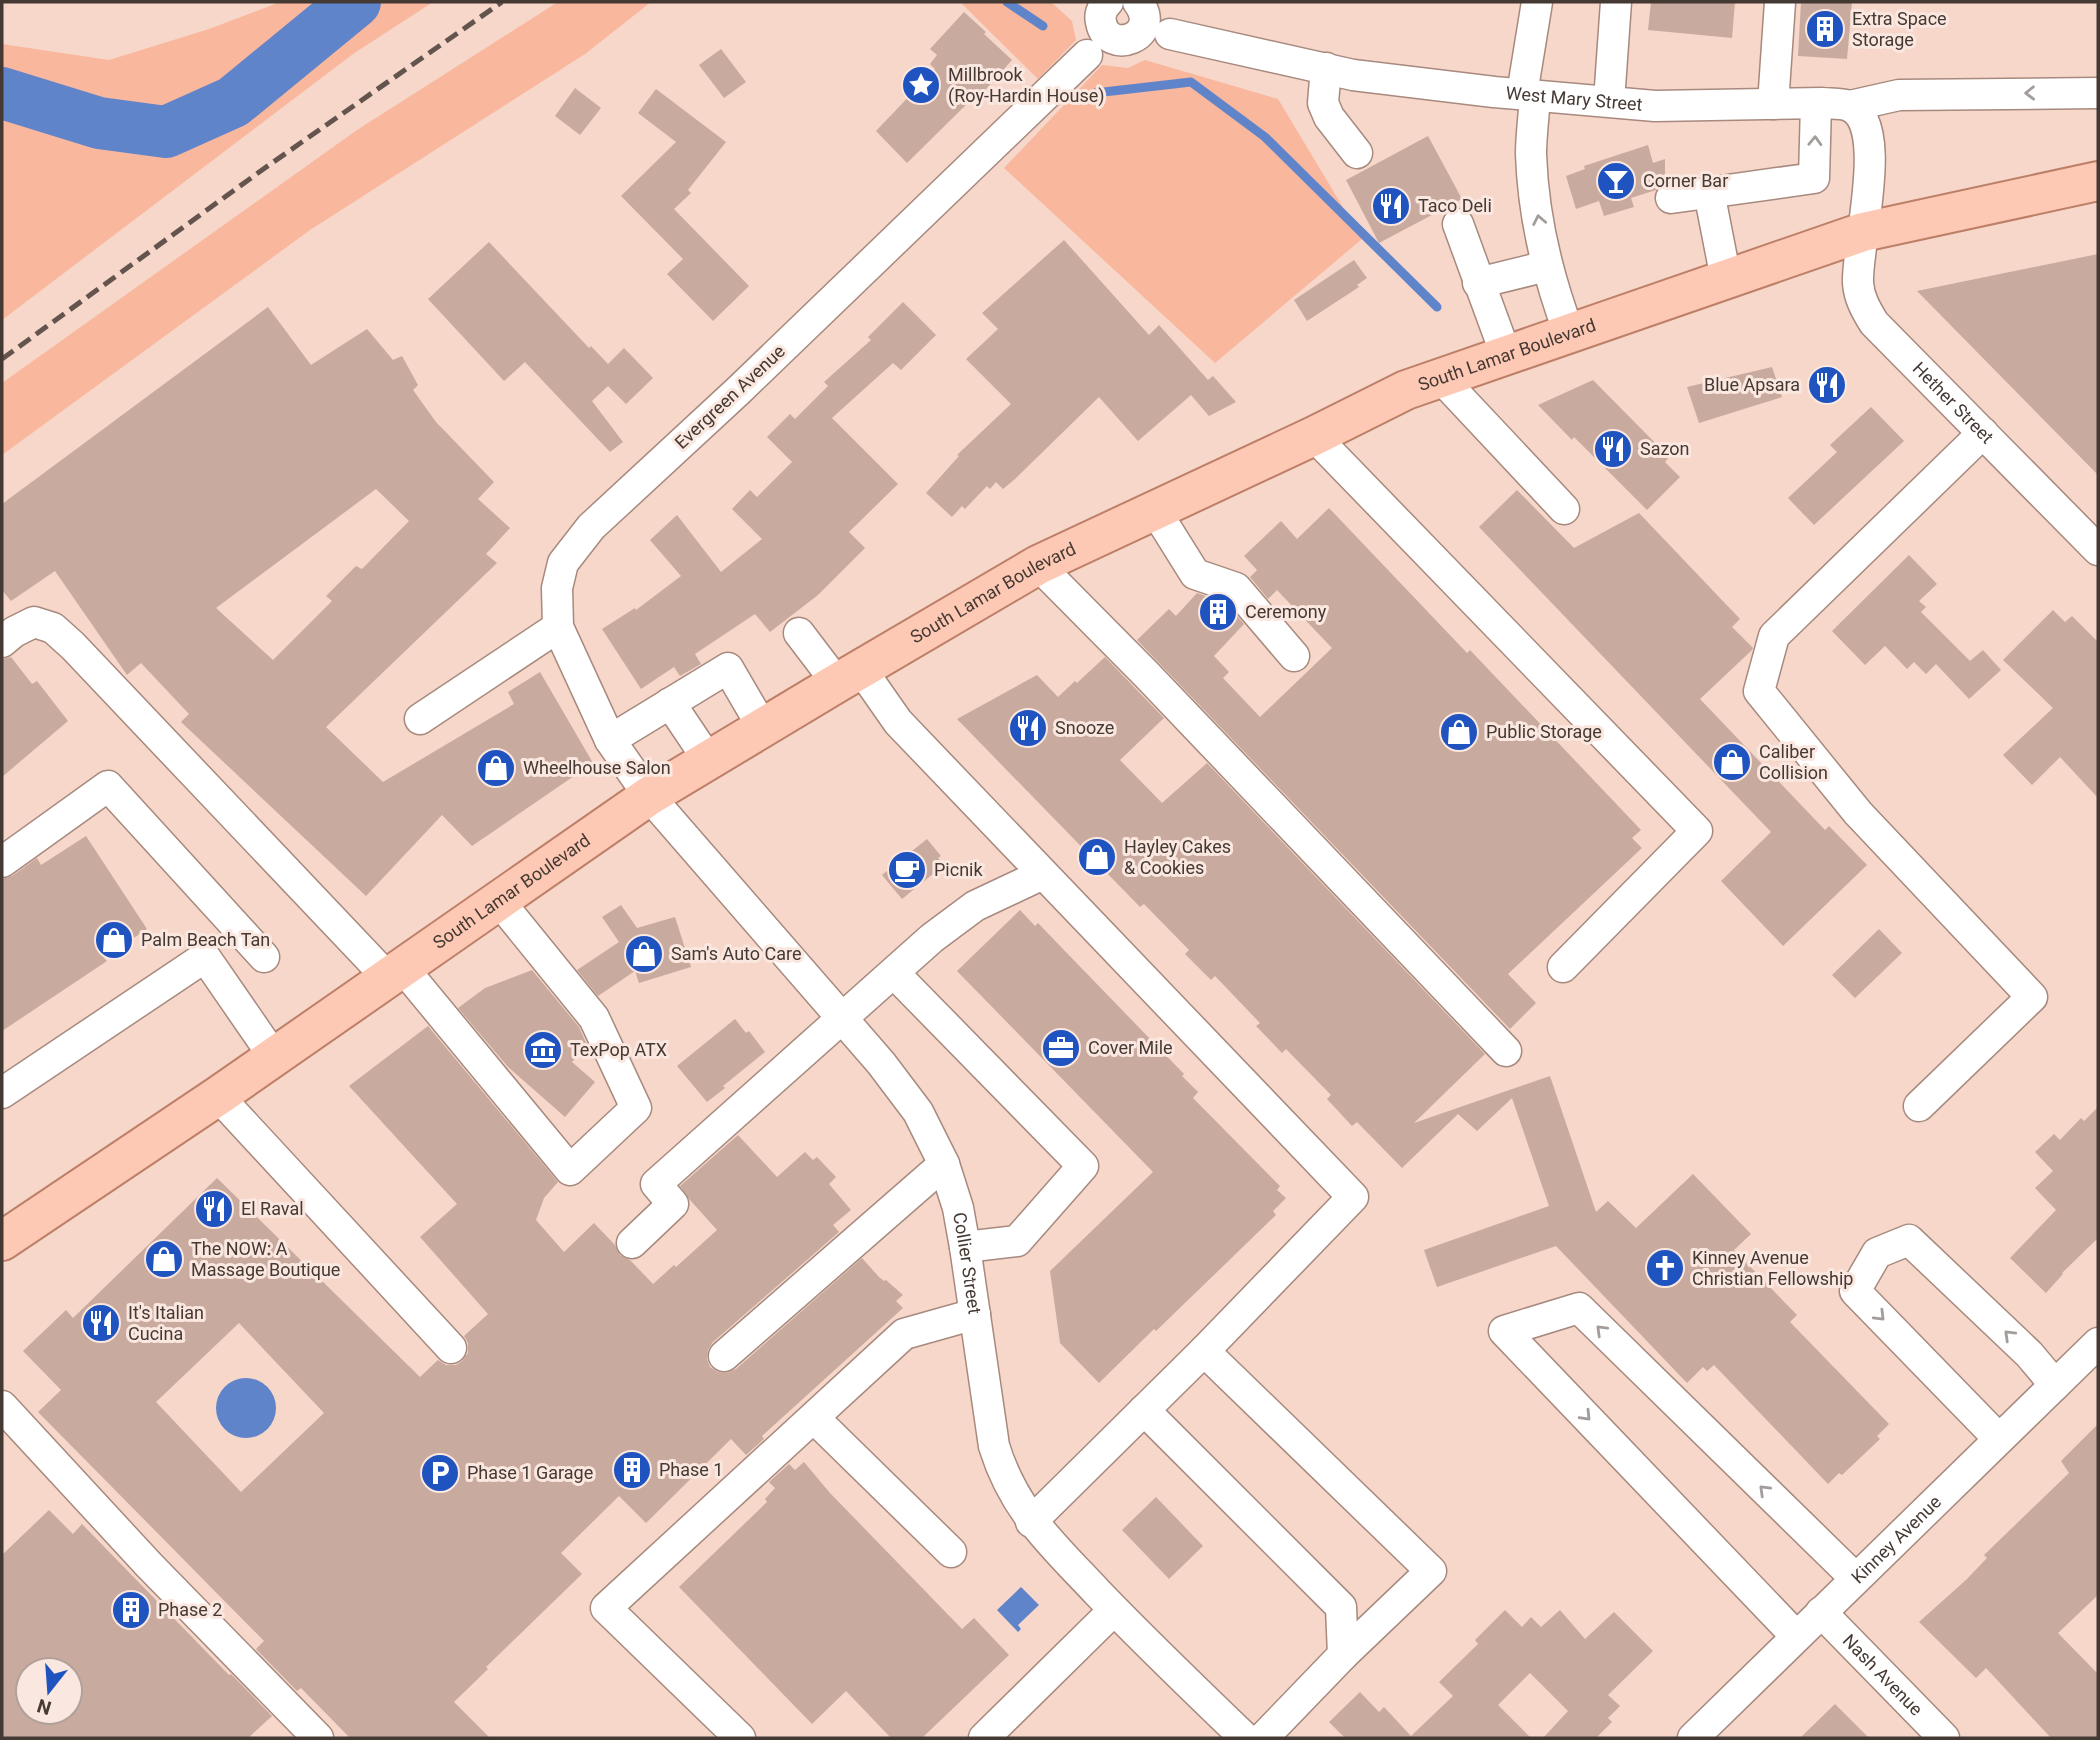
<svg xmlns="http://www.w3.org/2000/svg" width="2100" height="1740" font-family="Roboto,sans-serif">
<style>
.green{fill:#f9b79d}
.water{fill:#6084c9}
.lines{fill:none;stroke-linecap:round;stroke-linejoin:round}
.stream{stroke:#6084c9;stroke-width:9}
.river{stroke:#6084c9;stroke-width:52}
.building{fill:#c9aa9e;fill-rule:evenodd}
.minor-casing{stroke:#a7897e;stroke-width:33}
.major-casing{stroke:#bd7f67;stroke-width:42}
.minor{stroke:#fff;stroke-width:30}
.major{stroke:#fec9b4;stroke-width:38}
.rail{stroke:#64544e;stroke-width:5;stroke-dasharray:14 7;stroke-linecap:butt}
.oneway{stroke:#a29c9a}
.labels{text-anchor:middle;stroke-width:6;stroke-linejoin:round;paint-order:stroke}
.poi-label{font-size:18px;fill:#453934;stroke:#fae7df;text-anchor:start}
.street-label{font-size:18px;fill:#453934;stroke:#fae7df}
</style>
<rect width="100%" height="100%" fill="#f6d7ca"/>
<path class="green" d="M 280,2 L 433,2 L 353,54 L 2,320 L 2,44 L 109,60 L 209,29 Z
M 558,2 L 651,2 L 585,54 L 310,230 L 2,455 L 2,383 L 357,130 Z
M 960,2 L 1051,2 L 1072,21 L 1076,40 L 1038,79 Z
M 1145,60 L 1278,99 L 1362,239 L 1215,363 L 1004,168 L 1102,65 L 1128,68 Z"/>
<path class="water" d="M216 1408a30 30 0 1 1 60 0a30 30 0 1 1-60 0Z
M 1021,1587 L 1039,1605 L 1018,1625 L 1021,1629 L 1018,1632 L 997,1610 Z"/>
<g class="lines">
<path class="stream" d="M 1007,2 L 1043,26
M 1095,93 L 1191,82 L 1265,137 L 1437,307"/>
<path class="river" d="M 2,93 L 99,123 L 166,132 L 233,102 L 355,2"/>
</g>
<path class="building" d="M 1651,2 L 1735,2 L 1732,38 L 1648,30 Z
M 1801,2 L 1852,2 L 1847,59 L 1798,56 Z
M 964,12 L 986,32 L 984,34 L 1012,60 L 980,96 L 977,94 L 907,163 L 876,131 L 935,69 L 930,64 L 937,55 L 930,49 Z
M 721,49 L 746,82 L 724,98 L 699,65 Z
M 575,88 L 601,108 L 580,135 L 555,116 Z
M 656,89 L 726,142 L 688,190 L 691,193 L 674,209 L 749,286 L 713,321 L 667,274 L 683,259 L 621,196 L 676,142 L 638,113 Z
M 1428,136 L 1462,199 L 1379,243 L 1346,180 Z
M 1648,145 L 1653,163 L 1665,159 L 1665,177 L 1656,190 L 1631,198 L 1634,207 L 1604,216 L 1599,201 L 1576,209 L 1566,176 L 1585,169 L 1584,166 Z
M 1064,240 L 1149,335 L 1159,325 L 1208,380 L 1213,376 L 1236,402 L 1209,416 L 1191,395 L 1138,441 L 1099,397 L 1015,479 L 1003,489 L 996,482 L 990,489 L 987,486 L 965,509 L 962,506 L 952,517 L 926,493 L 959,456 L 957,455 L 1011,404 L 966,359 L 998,329 L 982,313 Z
M 489,242 L 589,348 L 591,346 L 608,364 L 624,348 L 653,378 L 626,404 L 608,386 L 592,401 L 623,442 L 610,452 L 525,362 L 504,381 L 428,299 Z
M 2098,254 L 2098,475 L 1917,291 Z
M 1354,260 L 1367,278 L 1357,285 L 1359,287 L 1307,321 L 1294,300 Z
M 903,302 L 936,335 L 901,370 L 893,363 L 832,418 L 898,484 L 849,532 L 865,548 L 818,595 L 770,632 L 755,614 L 695,654 L 701,664 L 680,676 L 674,667 L 641,689 L 602,629 L 635,608 L 636,610 L 681,576 L 650,540 L 677,515 L 721,572 L 762,539 L 732,509 L 750,490 L 757,497 L 792,462 L 767,437 L 790,414 L 795,419 L 828,386 L 824,382 L 871,340 L 868,337 Z
M 268,307 L 311,365 L 367,329 L 393,360 L 402,356 L 418,385 L 413,390 L 436,422 L 494,482 L 478,499 L 510,528 L 486,554 L 497,563 L 326,727 L 383,782 L 514,704 L 508,692 L 540,672 L 593,763 L 472,846 L 442,815 L 366,896 L 181,722 L 189,714 L 141,663 L 127,675 L 55,571 L 11,601 L 2,590 L 2,504 ZM 376,489 L 409,521 L 362,569 L 356,566 L 326,596 L 332,601 L 273,660 L 216,608 Z
M 1772,367 L 1782,397 L 1699,423 L 1687,387 Z
M 1593,380 L 1669,457 L 1665,462 L 1680,477 L 1647,510 L 1574,437 L 1572,440 L 1538,405 Z
M 1871,407 L 1904,441 L 1814,525 L 1788,498 L 1837,452 L 1830,445 Z
M 1517,490 L 1574,548 L 1639,513 L 1740,619 L 1732,627 L 1753,648 L 1752,650 L 1700,699 L 1825,830 L 1829,826 L 1867,865 L 1783,946 L 1721,881 L 1771,832 L 1479,527 Z
M 1329,508 L 1467,653 L 1470,650 L 1641,830 L 1632,838 L 1642,848 L 1508,974 L 1536,1003 L 1510,1029 L 1137,640 L 1169,609 L 1176,616 L 1197,593 L 1226,603 L 1244,624 L 1214,656 L 1229,672 L 1223,678 L 1260,717 L 1332,648 L 1277,590 L 1268,599 L 1250,577 L 1257,570 L 1244,556 L 1281,521 L 1297,539 Z
M 1909,555 L 1937,584 L 1919,601 L 1926,607 L 1921,612 L 1970,661 L 1983,650 L 2001,670 L 1969,699 L 1936,664 L 1926,674 L 1914,662 L 1907,669 L 1885,646 L 1865,665 L 1832,631 Z
M 2053,610 L 2065,622 L 2072,616 L 2098,642 L 2098,798 L 2060,757 L 2032,785 L 2003,755 L 2053,708 L 2003,660 Z
M 11,657 L 32,684 L 37,681 L 68,721 L 2,777 L 2,659 Z
M 1105,657 L 1164,718 L 1120,760 L 1162,803 L 1207,763 L 1485,1054 L 1414,1123 L 1550,1076 L 1596,1212 L 1608,1201 L 1636,1228 L 1693,1174 L 1751,1234 L 1734,1250 L 1797,1315 L 1790,1322 L 1889,1424 L 1877,1436 L 1880,1439 L 1842,1475 L 1839,1473 L 1828,1484 L 1714,1365 L 1707,1371 L 1703,1367 L 1687,1383 L 1556,1246 L 1437,1287 L 1424,1250 L 1549,1206 L 1512,1098 L 1477,1131 L 1458,1114 L 1402,1168 L 1357,1122 L 1352,1126 L 1327,1099 L 1331,1095 L 1286,1049 L 1282,1053 L 1256,1026 L 1260,1023 L 1215,976 L 1211,980 L 1185,954 L 1189,950 L 1144,904 L 1140,907 L 957,719 L 1037,675 L 1058,697 L 1075,681 L 1077,683 Z
M 86,836 L 147,929 L 104,958 L 107,961 L 2,1031 L 2,879 L 12,876 L 37,858 L 41,865 Z
M 927,839 L 941,856 L 938,858 L 944,865 L 902,899 L 882,875 Z
M 621,905 L 637,928 L 675,917 L 691,967 L 639,983 L 635,971 L 598,996 L 577,970 L 619,942 L 602,917 Z
M 1020,910 L 1035,926 L 1038,923 L 1063,949 L 1184,1074 L 1182,1076 L 1198,1092 L 1193,1098 L 1280,1186 L 1277,1190 L 1286,1198 L 1273,1211 L 1276,1215 L 1156,1331 L 1154,1329 L 1099,1383 L 1060,1343 L 1050,1271 L 1153,1172 L 957,971 Z
M 1879,929 L 1902,953 L 1855,998 L 1832,975 Z
M 532,970 L 579,1027 L 587,1045 L 572,1062 L 595,1082 L 565,1117 L 508,1067 L 458,1008 L 485,988 Z
M 735,1019 L 746,1033 L 749,1031 L 765,1052 L 723,1086 L 725,1088 L 707,1102 L 677,1066 Z
M 428,1026 L 558,1182 L 544,1198 L 536,1220 L 564,1252 L 594,1223 L 615,1245 L 620,1255 L 630,1260 L 653,1284 L 674,1265 L 676,1267 L 717,1230 L 690,1200 L 680,1186 L 738,1135 L 777,1177 L 805,1152 L 813,1160 L 817,1157 L 836,1177 L 829,1184 L 851,1210 L 833,1225 L 839,1232 L 712,1343 L 708,1350 L 707,1359 L 710,1367 L 718,1372 L 727,1373 L 736,1369 L 862,1258 L 879,1277 L 884,1281 L 886,1280 L 903,1295 L 896,1301 L 903,1308 L 762,1436 L 764,1439 L 746,1455 L 731,1439 L 646,1523 L 619,1496 L 561,1553 L 582,1574 L 486,1667 L 488,1669 L 454,1702 L 490,1738 L 350,1738 L 301,1688 L 297,1691 L 256,1649 L 264,1641 L 38,1412 L 61,1390 L 23,1351 L 66,1310 L 73,1318 L 217,1178 L 420,1377 L 438,1360 L 446,1365 L 456,1365 L 462,1361 L 468,1353 L 468,1343 L 464,1336 L 488,1314 L 420,1237 L 457,1204 L 349,1086 ZM 239,1323 L 324,1413 L 241,1492 L 156,1402 Z
M 2098,1107 L 2098,1238 L 2062,1273 L 2063,1274 L 2046,1293 L 2010,1258 L 2056,1210 L 2035,1188 L 2053,1171 L 2035,1152 L 2054,1134 L 2060,1140 L 2081,1118 L 2084,1121 Z
M 2098,1424 L 2098,1595 L 2058,1633 L 2098,1674 L 2098,1738 L 2051,1738 L 1986,1668 L 1976,1678 L 1919,1622 L 1967,1579 L 1987,1558 L 1984,1555 L 2069,1473 L 2061,1461 Z
M 804,1462 L 830,1493 L 962,1629 L 974,1618 L 1009,1655 L 922,1738 L 891,1738 L 846,1691 L 812,1724 L 679,1587 L 767,1502 L 765,1499 L 775,1488 L 769,1482 L 789,1464 L 795,1470 Z
M 1156,1497 L 1203,1546 L 1169,1579 L 1122,1530 Z
M 49,1510 L 73,1534 L 82,1524 L 229,1675 L 231,1674 L 272,1716 L 248,1738 L 2,1738 L 2,1555 ZM 28,1670 L 70,1670 L 70,1712 L 28,1712 Z
M 1505,1610 L 1522,1627 L 1531,1617 L 1541,1627 L 1560,1610 L 1585,1639 L 1614,1612 L 1653,1651 L 1608,1695 L 1620,1706 L 1608,1718 L 1612,1722 L 1596,1738 L 1543,1738 L 1568,1711 L 1530,1673 L 1498,1705 L 1531,1738 L 1345,1738 L 1329,1722 L 1360,1692 L 1379,1712 L 1384,1707 L 1411,1736 L 1453,1696 L 1439,1682 L 1478,1644 L 1475,1640 Z
M 1835,1704 L 1869,1738 L 1800,1738 Z"/>
<g class="lines">
<defs>
<g id="minor">
<path d="M 1108,2 C 1103,7 1099,14 1101,22 C 1107,57 1164,37 1138,2"/>
<path id="s1" d="M 1170,34 L 1353,75 L 1494,92 L 1655,106 L 1822,103 C 1830,104 1842,103 1849,106 C 1891,123 1856,246 1858,283 C 1859,298 1866,310 1874,323 L 2098,550"/>
<path id="s2" d="M 1087,55 L 738,391 L 591,527 L 563,563 L 557,588 L 558,627 L 610,740 L 649,796 L 881,1063 L 918,1112 L 944,1164 L 958,1208 L 965,1247 L 994,1446 C 1014,1511 1052,1544 1097,1592 C 1145,1642 1195,1690 1245,1738"/>
<path d="M 1326,68 L 1323,103 L 1329,117 L 1357,153"/>
<path d="M 1522,94 L 1537,2"/>
<path d="M 1535,95 C 1534,115 1531,135 1531,154 C 1533,215 1548,277 1569,333"/>
<path d="M 1609,101 L 1616,2"/>
<path d="M 1773,104 L 1780,2"/>
<path d="M 1850,106 L 1899,95 L 2098,93"/>
<path d="M 1709,192 L 1726,279"/>
<path d="M 1671,198 L 1814,178 L 1816,104"/>
<path d="M 1458,224 L 1506,355"/>
<path d="M 1478,283 L 1547,266"/>
<path d="M 1441,378 L 1564,509"/>
<path d="M 1314,436 L 1697,831 L 1563,967"/>
<path d="M 1155,510 L 1195,574 L 1236,588 L 1294,656"/>
<path d="M 1038,565 L 1147,675 L 1506,1051"/>
<path d="M 799,633 L 837,683"/>
<path d="M 2,642 L 14,632 L 34,622 L 53,628 L 73,646 L 388,978"/>
<path d="M 861,669 L 898,722 L 1353,1197 L 1204,1351 L 1031,1522"/>
<path d="M 670,703 L 709,761"/>
<path d="M 420,719 L 558,627"/>
<path d="M 610,740 L 728,668 L 763,728"/>
<path d="M 2,862 L 108,786 L 264,957"/>
<path d="M 403,968 L 570,1170 L 636,1108 L 594,1018 L 499,901"/>
<path d="M 894,973 L 1083,1166 L 1017,1241 L 965,1247"/>
<path d="M 2,1093 L 205,957 L 274,1057"/>
<path d="M 218,1096 L 451,1348"/>
<path d="M 1919,1106 L 2032,997 L 1858,813 L 1759,691 L 1774,636 L 1983,433"/>
<path d="M 632,1243 L 673,1204 L 656,1184 L 932,938 L 975,906 L 1043,874"/>
<path d="M 1204,1351 L 1431,1571 L 1343,1655"/>
<path d="M 724,1356 L 944,1164"/>
<path d="M 2,1406 L 149,1565 L 318,1738"/>
<path d="M 1144,1410 L 1341,1607 L 1343,1655 L 1263,1738"/>
<path d="M 814,1418 L 951,1552"/>
<path d="M 1999,1439 L 1855,1291 L 1877,1253 L 1909,1240 L 2029,1354 L 2055,1385"/>
<path id="s3" d="M 1821,1612 L 1944,1738"/>
<path d="M 1796,1636 L 1504,1331 L 1579,1308 L 1855,1578"/>
<path d="M 740,1738 L 606,1608 L 904,1334 L 975,1314"/>
<path d="M 984,1738 L 1114,1610"/>
<path id="s4" d="M 1693,1738 L 2098,1343"/>
</g>
<g id="major">
<path id="s5" d="M 2,1241 L 218,1096 L 649,796 L 837,683 L 1038,565 L 1314,436 L 1406,390 L 1863,232 L 2098,181"/>
</g>
</defs>
<use href="#minor" class="minor-casing"/>
<use href="#major" class="major-casing"/>
<use href="#minor" class="minor"/>
<use href="#major" class="major"/>
<path class="rail" d="M 2,359 L 262,170 L 502,2"/>
</g>
<defs><path id="oneway-chevron" d="M-2-3.5L2.5 0L-2 3.5" fill="none" stroke-width="1.6" stroke-linecap="round" stroke-linejoin="round" transform="scale(1.75)"/></defs>
<g class="oneway">
<use href="#oneway-chevron" transform="translate(2030 93) rotate(179)"/>
<use href="#oneway-chevron" transform="translate(1815 141) rotate(-88)"/>
<use href="#oneway-chevron" transform="translate(1539 220) rotate(-101)"/>
<use href="#oneway-chevron" transform="translate(1880 1316) rotate(45)"/>
<use href="#oneway-chevron" transform="translate(1601 1330) rotate(-136)"/>
<use href="#oneway-chevron" transform="translate(2009 1335) rotate(-136)"/>
<use href="#oneway-chevron" transform="translate(1586 1416) rotate(46)"/>
<use href="#oneway-chevron" transform="translate(1764 1490) rotate(-136)"/>
</g>
<defs>
<symbol id="building-disc" viewBox="-11 -11 22 22"><circle r="9.5" fill="#1f53c0" stroke="#fae7df"/><path d="M-4-6H4V6H1V3H-1V6H-4ZM-2.5-4.3h1.7v1.8h-1.7ZM.8-4.3h1.7v1.8H.8ZM-2.5-1h1.7V.8h-1.7ZM.8-1h1.7V.8H.8Z" fill="#fff"/></symbol>
<symbol id="sight-disc" viewBox="-11 -11 22 22"><circle r="9.5" fill="#1f53c0" stroke="#fae7df"/><path d="M0-6L1.8-2.2L6-1.7L2.9 1.2L3.7 5.4L0 3.3L-3.7 5.4L-2.9 1.2L-6-1.7L-1.8-2.2Z" fill="#fff"/></symbol>
<symbol id="bar-disc" viewBox="-11 -11 22 22"><circle r="9.5" fill="#1f53c0" stroke="#fae7df"/><path d="M-6-5H6L.8 .8V4.5H3.5V6h-7V4.5H-.8V.8Z" fill="#fff"/></symbol>
<symbol id="restaurant-disc" viewBox="-11 -11 22 22"><circle r="9.5" fill="#1f53c0" stroke="#fae7df"/><path d="M-5-6h1v4h1v-4h1v4h1v-4h1v5L-1.5 .5V6h-2V.5L-5-1ZM5-6V6H3V1.5H1.5Q1.5-4 5-6Z" fill="#fff"/></symbol>
<symbol id="shop-disc" viewBox="-11 -11 22 22"><circle r="9.5" fill="#1f53c0" stroke="#fae7df"/><path d="M-5-2.5h2.3a2.7 3.5 0 0 1 5.4 0H5L5.5 6h-11ZM-1.5-2.5h3a1.5 2.3 0 0 0-3 0Z" fill="#fff"/></symbol>
<symbol id="cafe-disc" viewBox="-11 -11 22 22"><circle r="9.5" fill="#1f53c0" stroke="#fae7df"/><path d="M-5.5-4.5H6V0H3Q3 3.5 0 3.5H-2.5Q-5.5 3.5-5.5 0ZM3-3.2v2h1.7v-2ZM-6 4.5H4V6H-6Z" fill="#fff"/></symbol>
<symbol id="office-disc" viewBox="-11 -11 22 22"><circle r="9.5" fill="#1f53c0" stroke="#fae7df"/><path d="M-6-3h4V-5.5h4V-3h4V5H-6ZM-1-4.5V-3h2v-1.5ZM-6 0V1H6V0Z" fill="#fff"/></symbol>
<symbol id="museum-disc" viewBox="-11 -11 22 22"><circle r="9.5" fill="#1f53c0" stroke="#fae7df"/><path d="M0-6L6-3V-2H-6V-3ZM-5-1h2V3h-2ZM-1-1h2V3h-2ZM3-1h2V3H3ZM-6 4H6V6H-6Z" fill="#fff"/></symbol>
<symbol id="church-disc" viewBox="-11 -11 22 22"><circle r="9.5" fill="#1f53c0" stroke="#fae7df"/><path d="M-1.2-6h2.4v3.5h3.3v2.4h-3.3V6h-2.4V-.1h-3.3v-2.4h3.3Z" fill="#fff"/></symbol>
<symbol id="parking-disc" viewBox="-11 -11 22 22"><circle r="9.5" fill="#1f53c0" stroke="#fae7df"/><path d="M-3.5-5.5H1a3.5 3.5 0 0 1 0 7H-1V5.5H-3.5ZM-1-3.4V-.6H.8a1.4 1.4 0 0 0 0-2.8Z" fill="#fff"/></symbol>
</defs>
<g fill-rule="evenodd">
<use href="#building-disc" x="1803" y="7" width="44" height="44"/>
<use href="#sight-disc" x="899" y="63" width="44" height="44"/>
<use href="#bar-disc" x="1594" y="159" width="44" height="44"/>
<use href="#restaurant-disc" x="1369" y="184" width="44" height="44"/>
<use href="#restaurant-disc" x="1805" y="363" width="44" height="44"/>
<use href="#restaurant-disc" x="1591" y="427" width="44" height="44"/>
<use href="#building-disc" x="1196" y="590" width="44" height="44"/>
<use href="#restaurant-disc" x="1006" y="706" width="44" height="44"/>
<use href="#shop-disc" x="1437" y="710" width="44" height="44"/>
<use href="#shop-disc" x="1710" y="740" width="44" height="44"/>
<use href="#shop-disc" x="474" y="746" width="44" height="44"/>
<use href="#shop-disc" x="1075" y="835" width="44" height="44"/>
<use href="#cafe-disc" x="885" y="848" width="44" height="44"/>
<use href="#shop-disc" x="92" y="918" width="44" height="44"/>
<use href="#shop-disc" x="622" y="932" width="44" height="44"/>
<use href="#office-disc" x="1039" y="1026" width="44" height="44"/>
<use href="#museum-disc" x="521" y="1028" width="44" height="44"/>
<use href="#restaurant-disc" x="192" y="1187" width="44" height="44"/>
<use href="#shop-disc" x="142" y="1237" width="44" height="44"/>
<use href="#church-disc" x="1643" y="1246" width="44" height="44"/>
<use href="#restaurant-disc" x="79" y="1301" width="44" height="44"/>
<use href="#building-disc" x="610" y="1448" width="44" height="44"/>
<use href="#parking-disc" x="418" y="1451" width="44" height="44"/>
<use href="#building-disc" x="109" y="1588" width="44" height="44"/>
</g>
<g class="labels">
<g class="poi-label">
<text x="1852" y="25">Extra Space<tspan x="1852" dy="21">Storage</tspan></text>
<text x="948" y="81">Millbrook<tspan x="948" dy="21">(Roy-Hardin House)</tspan></text>
<text x="1643" y="187">Corner Bar</text>
<text x="1418" y="212">Taco Deli</text>
<text x="1800" y="391" text-anchor="end">Blue Apsara</text>
<text x="1640" y="455">Sazon</text>
<text x="1245" y="618">Ceremony</text>
<text x="1055" y="734">Snooze</text>
<text x="1486" y="738">Public Storage</text>
<text x="1759" y="758">Caliber<tspan x="1759" dy="21">Collision</tspan></text>
<text x="523" y="774">Wheelhouse Salon</text>
<text x="1124" y="853">Hayley Cakes<tspan x="1124" dy="21">&amp; Cookies</tspan></text>
<text x="934" y="876">Picnik</text>
<text x="141" y="946">Palm Beach Tan</text>
<text x="671" y="960">Sam's Auto Care</text>
<text x="1088" y="1054">Cover Mile</text>
<text x="570" y="1056">TexPop ATX</text>
<text x="241" y="1215">El Raval</text>
<text x="191" y="1255">The NOW: A<tspan x="191" dy="21">Massage Boutique</tspan></text>
<text x="1692" y="1264">Kinney Avenue<tspan x="1692" dy="21">Christian Fellowship</tspan></text>
<text x="128" y="1319">It's Italian<tspan x="128" dy="21">Cucina</tspan></text>
<text x="659" y="1476">Phase 1</text>
<text x="467" y="1479">Phase 1 Garage</text>
<text x="158" y="1616">Phase 2</text>
</g>
<g class="street-label">
<text dy="6" stroke="none"><textPath href="#s1" startOffset="410">West Mary Street</textPath></text>
<text dy="6" stroke="none"><textPath href="#s5" startOffset="1752">South Lamar Boulevard</textPath></text>
<text transform="translate(730 397) rotate(-43)" y="6">Evergreen Avenue</text>
<text dy="6" stroke="none"><textPath href="#s1" startOffset="1026">Hether Street</textPath></text>
<text dy="6" stroke="none"><textPath href="#s5" startOffset="1185">South Lamar Boulevard</textPath></text>
<text dy="6" stroke="none"><textPath href="#s5" startOffset="618">South Lamar Boulevard</textPath></text>
<text dy="6" stroke="none"><textPath href="#s2" startOffset="1563">Collier Street</textPath></text>
<text dy="6" stroke="none"><textPath href="#s4" startOffset="284">Kinney Avenue</textPath></text>
<text dy="6" stroke="none"><textPath href="#s3" startOffset="88">Nash Avenue</textPath></text>
</g>
</g>
<rect width="2100" height="1740" fill="none" stroke="#453934" stroke-width="7"/>
<g transform="translate(49 1691) rotate(197)"><circle r="33" fill="#fae7df" stroke="#b2a19b" stroke-width="2"/>
<path d="M0-5L12 26L0 18L-12 26Z" fill="#1f53c0"/>
<text y="-10" font-size="19" font-weight="bold" text-anchor="middle" fill="#453934">N</text>
</g>
</svg>
